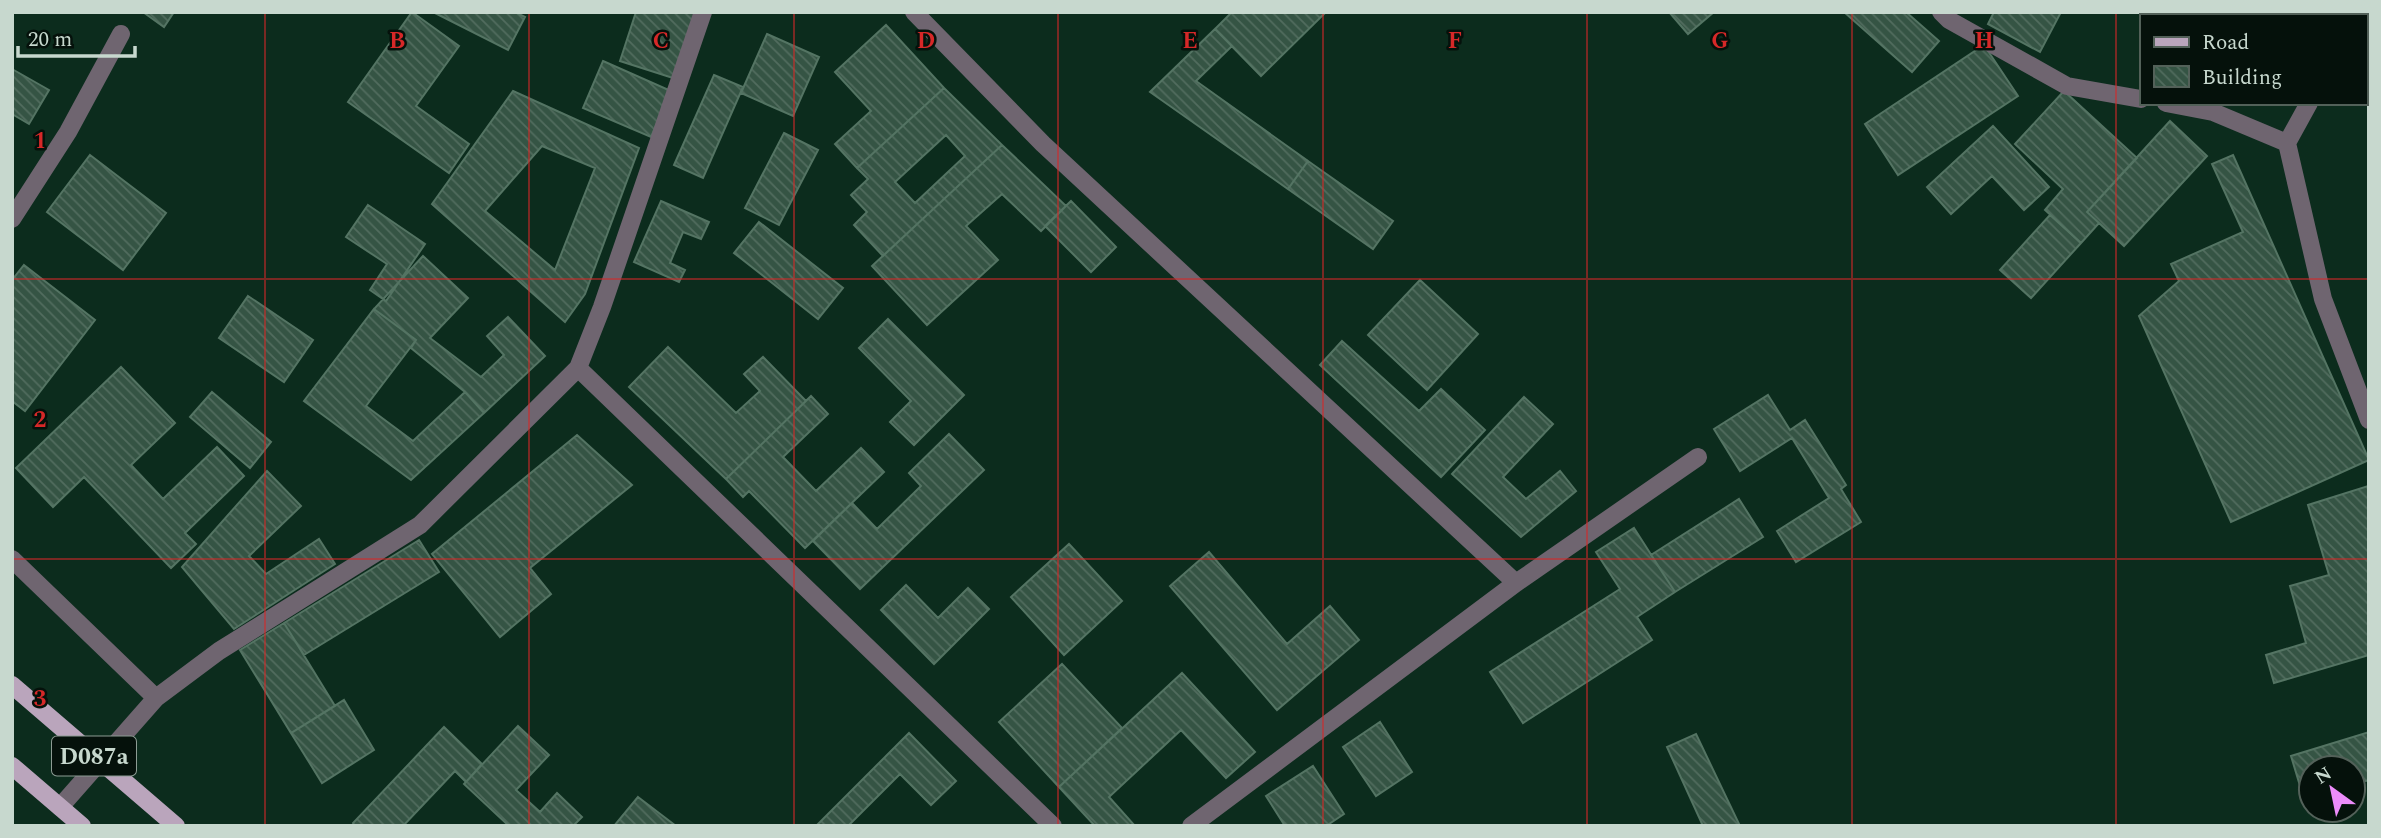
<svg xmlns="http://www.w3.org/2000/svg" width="2381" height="838" font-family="Spectral,serif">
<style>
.building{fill:url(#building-back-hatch);stroke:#547463;stroke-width:2;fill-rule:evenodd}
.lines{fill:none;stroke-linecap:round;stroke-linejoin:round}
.minor{stroke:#6f6570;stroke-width:18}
.major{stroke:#baa5bc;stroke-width:18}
.grid{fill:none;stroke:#d62828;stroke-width:2;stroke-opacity:0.55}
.labels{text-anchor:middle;stroke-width:5;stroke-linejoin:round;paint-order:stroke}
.shield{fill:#05110b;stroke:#8d9c94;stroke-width:2}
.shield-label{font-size:23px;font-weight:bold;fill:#c7d8ce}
.grid-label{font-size:23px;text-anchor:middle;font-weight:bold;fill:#d62828;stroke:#05110b;stroke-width:5;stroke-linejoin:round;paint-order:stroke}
</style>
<defs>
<pattern id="building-back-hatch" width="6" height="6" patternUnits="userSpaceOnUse" patternTransform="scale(1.75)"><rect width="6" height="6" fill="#355444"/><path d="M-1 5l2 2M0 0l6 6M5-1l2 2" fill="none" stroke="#516c5e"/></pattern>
</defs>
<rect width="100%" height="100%" fill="#0c2c1d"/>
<path class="building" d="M 143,12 L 174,12 L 164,27 Z
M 412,12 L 459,46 L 416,106 L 469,144 L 449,173 L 348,102 Z
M 433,12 L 515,12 L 525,17 L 508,50 Z
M 636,12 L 697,12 L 676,79 L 620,61 Z
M 1232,12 L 1326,12 L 1261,76 L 1215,29 Z
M 1669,12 L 1714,12 L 1688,34 Z
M 1844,12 L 1906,12 L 1939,41 L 1912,72 Z
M 1994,12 L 2061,12 L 2040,52 L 1988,24 Z
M 2196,12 L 2237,12 L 2236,16 L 2194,16 Z
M 2255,12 L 2326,12 L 2325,16 L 2262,16 Z
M 886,25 L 944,88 L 857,168 L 835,144 L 871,111 L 835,72 Z
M 1215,29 L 1232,46 L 1196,81 L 1308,161 L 1288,189 L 1150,92 Z
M 767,34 L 819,57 L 793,116 L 741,93 Z
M 1984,45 L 2018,96 L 1898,175 L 1865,124 Z
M 603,61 L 671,91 L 651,137 L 583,108 Z
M 12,69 L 49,90 L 29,124 L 12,114 Z
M 714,75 L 743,87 L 703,178 L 674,165 Z
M 944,88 L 1002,145 L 883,256 L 854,225 L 867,212 L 851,195 L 868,179 L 857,168 ZM 946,135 L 965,156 L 915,203 L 895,182 Z
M 513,91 L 639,148 L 585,294 L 565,322 L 432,204 ZM 542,146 L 595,168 L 555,270 L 485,211 Z
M 2064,91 L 2137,158 L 2087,212 L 2099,223 L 2081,243 L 2045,210 L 2063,189 L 2015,144 Z
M 2170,121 L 2207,156 L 2124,246 L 2087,212 Z
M 1993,126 L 2049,187 L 2024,210 L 1992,176 L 1951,214 L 1927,187 Z
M 784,133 L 818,150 L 779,225 L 745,208 Z
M 1002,145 L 1066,206 L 1041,231 L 1002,194 L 966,226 L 998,260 L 927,325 L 872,266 Z
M 90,155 L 166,213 L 123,270 L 47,212 Z
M 2233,155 L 2369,460 L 2231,522 L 2139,316 L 2179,281 L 2171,264 L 2243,232 L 2212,164 Z
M 1308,161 L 1393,221 L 1373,249 L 1288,189 Z
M 661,201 L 709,222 L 701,239 L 683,232 L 670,263 L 685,270 L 679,282 L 634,262 Z
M 1071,201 L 1116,247 L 1091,272 L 1045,226 Z
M 368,205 L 425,244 L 386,301 L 370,290 L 387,264 L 346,237 Z
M 2050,215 L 2081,243 L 2031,298 L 2000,270 Z
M 759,222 L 843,288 L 818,319 L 734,253 Z
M 423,256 L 468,298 L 430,338 L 481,377 L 504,355 L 487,336 L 508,317 L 545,356 L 484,413 L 465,392 L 411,348 L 416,340 L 374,309 Z
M 24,265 L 95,320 L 25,411 L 12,401 L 12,280 Z
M 1420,280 L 1478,334 L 1427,390 L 1368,335 Z
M 248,296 L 313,340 L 284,382 L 219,338 Z
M 374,309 L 416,340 L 366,406 L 413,441 L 465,392 L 484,413 L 411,480 L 304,401 Z
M 888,319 L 964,395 L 914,445 L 890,422 L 911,401 L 859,348 Z
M 1342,341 L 1419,411 L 1441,389 L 1485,430 L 1441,477 L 1320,365 Z
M 668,347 L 736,413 L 760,391 L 744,374 L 763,357 L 806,401 L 726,479 L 629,387 Z
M 121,367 L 175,423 L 131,465 L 163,499 L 217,447 L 244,476 L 185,533 L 196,544 L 171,568 L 84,477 L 53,507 L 16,468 Z
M 212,392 L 271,442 L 250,468 L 190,417 Z
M 1768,395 L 1790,430 L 1805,420 L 1846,485 L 1841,489 L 1861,522 L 1796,562 L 1777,531 L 1829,498 L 1792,438 L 1740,471 L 1714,429 Z
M 811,396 L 828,414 L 783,457 L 816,491 L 861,448 L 884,472 L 805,548 L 749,491 L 743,497 L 726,479 Z
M 1524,397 L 1553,424 L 1503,477 L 1526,499 L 1560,471 L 1576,491 L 1521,537 L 1452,474 Z
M 949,434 L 984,470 L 860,589 L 813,541 L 852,503 L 877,529 L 921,486 L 909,473 Z
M 577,435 L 632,485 L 530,568 L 551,594 L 500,637 L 432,554 Z
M 267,471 L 301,506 L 249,556 L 266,574 L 319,539 L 335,564 L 234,629 L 182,567 Z
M 2368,486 L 2369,655 L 2274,683 L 2266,655 L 2306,643 L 2290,586 L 2329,575 L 2308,505 Z
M 1739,499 L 1763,537 L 1675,592 L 1651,555 Z
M 1634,528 L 1675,592 L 1637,617 L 1652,640 L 1523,723 L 1490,672 L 1620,589 L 1596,552 Z
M 419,540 L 439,572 L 304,655 L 284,623 Z
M 1069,544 L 1122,601 L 1064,655 L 1011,597 Z
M 1209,552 L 1287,644 L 1330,606 L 1359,640 L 1277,710 L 1170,586 Z
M 906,585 L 938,618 L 968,588 L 989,609 L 934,664 L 881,610 Z
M 284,623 L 335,706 L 291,733 L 240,650 Z
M 1062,664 L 1122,728 L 1059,787 L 999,722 Z
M 1182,673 L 1255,752 L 1226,778 L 1181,730 L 1109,797 L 1135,826 L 1095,826 L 1059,787 Z
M 344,700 L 374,750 L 322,783 L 291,733 Z
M 1380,722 L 1412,772 L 1376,796 L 1343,747 Z
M 518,726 L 549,755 L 516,790 L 540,812 L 557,793 L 582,817 L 573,826 L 509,826 L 464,784 Z
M 444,727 L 482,764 L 466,782 L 455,771 L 403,826 L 355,826 L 353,823 Z
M 2369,732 L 2369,780 L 2353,785 L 2353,768 L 2311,768 L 2311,797 L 2304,799 L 2291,756 Z
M 909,733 L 956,781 L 931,805 L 900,774 L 848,826 L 820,826 L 818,824 Z
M 1696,734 L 1740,826 L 1703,826 L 1667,747 Z
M 1313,766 L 1344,814 L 1326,826 L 1285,826 L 1266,796 Z
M 638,797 L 676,826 L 614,826 Z"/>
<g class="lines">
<path class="minor" d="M 914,12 L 1043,144 L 1516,583 L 1191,826
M 1941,12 L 1949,20 L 2067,86 L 2141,99
M 2357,16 L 2359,12
M 2166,103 L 2213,112 L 2287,143
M 2309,103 L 2287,143 L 2323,299 L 2369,420
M 12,219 L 68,132 L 121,34
M 578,368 L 1053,826
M 12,559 L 156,698
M 1516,583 L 1698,457
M 60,807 L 156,698 L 219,651 L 420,525 L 578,368 L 602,307 L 703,12"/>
<path class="major" d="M 12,685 L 176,826
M 12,766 L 82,826"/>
</g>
<path class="grid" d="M 265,12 L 265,826M 529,12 L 529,826M 794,12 L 794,826M 1058,12 L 1058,826M 1323,12 L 1323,826M 1587,12 L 1587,826M 1852,12 L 1852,826M 2116,12 L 2116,826M 12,279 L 2369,279M 12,559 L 2369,559"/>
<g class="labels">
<rect class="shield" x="52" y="736.5" width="84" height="39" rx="5"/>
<g class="shield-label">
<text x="94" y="764">D087a</text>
</g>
</g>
<g class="grid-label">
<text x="397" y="48">B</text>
<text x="661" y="48">C</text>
<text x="926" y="48">D</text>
<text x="1190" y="48">E</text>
<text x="1455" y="48">F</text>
<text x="1720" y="48">G</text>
<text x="1984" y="48">H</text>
<text x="40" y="148">1</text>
<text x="40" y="427">2</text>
<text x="40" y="706">3</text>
</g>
<rect width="2381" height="838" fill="none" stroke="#c7d8ce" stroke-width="28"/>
<rect x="2140" y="14" width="228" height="91" fill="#05110b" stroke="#536159" stroke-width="2"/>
<rect x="2154" y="37" width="35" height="10" fill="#baa5bc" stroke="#536159" stroke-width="2"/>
<text x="2202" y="49" font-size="21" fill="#c7d8ce">Road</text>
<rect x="2154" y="66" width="35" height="21" fill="url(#building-back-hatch)" stroke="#536159" stroke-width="2"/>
<text x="2202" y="84" font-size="21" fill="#c7d8ce">Building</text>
<g transform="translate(2332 789) rotate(327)"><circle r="33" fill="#05110b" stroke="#536159" stroke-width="2"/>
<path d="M0-5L12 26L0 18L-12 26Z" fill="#ec8cfa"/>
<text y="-10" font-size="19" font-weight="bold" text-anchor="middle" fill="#c7d8ce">N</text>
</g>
<path d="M18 46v10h117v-10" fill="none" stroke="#c7d8ce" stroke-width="3.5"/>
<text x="28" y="46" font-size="21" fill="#c7d8ce" stroke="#05110b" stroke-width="5" paint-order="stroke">20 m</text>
</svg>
